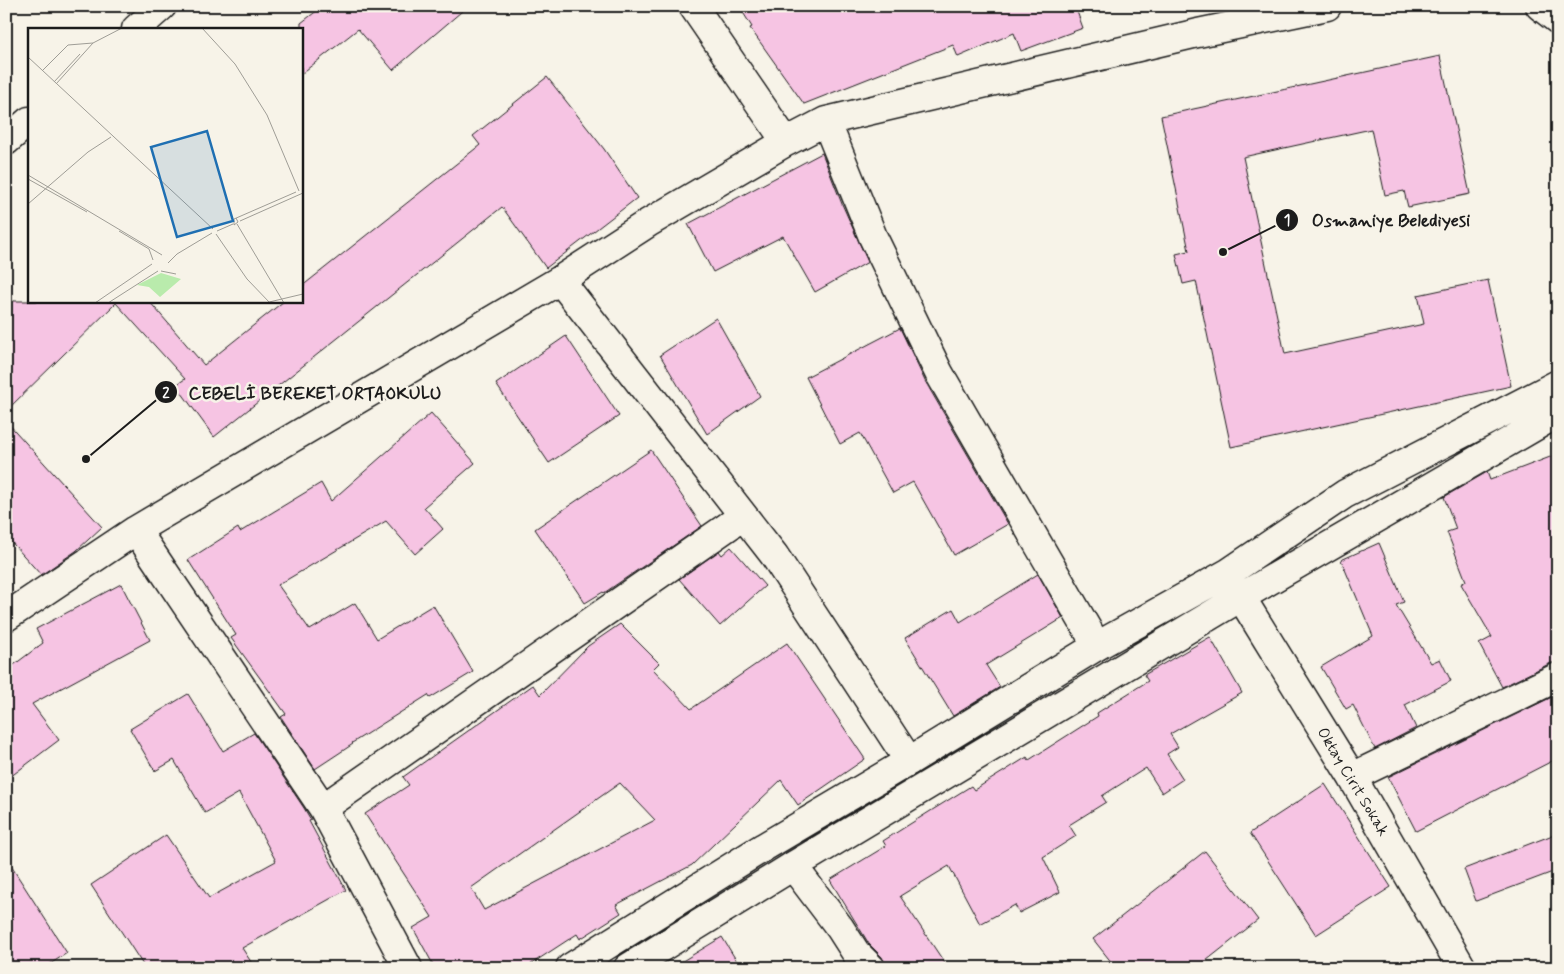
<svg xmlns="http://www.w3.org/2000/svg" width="1564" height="974" font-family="Mynerve,sans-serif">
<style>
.building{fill:#f6c4e3;stroke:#1c1c1c;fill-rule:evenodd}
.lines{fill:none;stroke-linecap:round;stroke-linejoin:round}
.street-casing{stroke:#1c1c1c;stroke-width:31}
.secondary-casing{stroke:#1c1c1c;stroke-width:31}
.street{stroke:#f7f3e8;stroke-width:28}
.secondary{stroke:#f7f3e8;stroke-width:28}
.labels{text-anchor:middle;stroke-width:5;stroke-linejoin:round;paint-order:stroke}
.street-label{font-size:16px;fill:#1c1c1c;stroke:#f7f3e8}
.inset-road{fill:none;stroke:#9f9d96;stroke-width:1}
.view{fill:#1f6fb2;fill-opacity:0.15;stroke:#1f6fb2;stroke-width:2.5}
.inset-edge{fill:none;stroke:#1c1c1c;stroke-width:2.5}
.leader{fill:none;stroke:#1c1c1c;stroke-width:2}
.callout-dot{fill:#1c1c1c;stroke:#f7f3e8;stroke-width:2}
.mark-label{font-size:15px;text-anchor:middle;font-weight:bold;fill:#fff}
.callout-label{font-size:18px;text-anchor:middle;font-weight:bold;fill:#1c1c1c;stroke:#f7f3e8;stroke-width:5;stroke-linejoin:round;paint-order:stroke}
</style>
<rect width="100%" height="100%" fill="#f7f3e8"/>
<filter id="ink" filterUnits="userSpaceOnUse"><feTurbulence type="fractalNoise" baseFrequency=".02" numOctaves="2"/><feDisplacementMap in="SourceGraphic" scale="10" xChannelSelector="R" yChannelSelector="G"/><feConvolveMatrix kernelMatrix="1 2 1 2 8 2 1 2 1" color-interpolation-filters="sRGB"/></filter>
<g filter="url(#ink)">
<path class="building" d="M 323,6 L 468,6 L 393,70 L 358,29 L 301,74 L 301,23 Z
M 739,6 L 1075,6 L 1083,28 L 1021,51 L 1014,33 L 958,57 L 953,45 L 804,104 L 750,28 L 752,27 Z
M 1440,56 L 1470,194 L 1408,207 L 1404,191 L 1385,195 L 1371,129 L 1243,157 L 1285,354 L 1424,324 L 1418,295 L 1488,280 L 1511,386 L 1231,447 L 1196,281 L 1183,284 L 1176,254 L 1189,251 L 1161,116 Z
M 547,77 L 604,149 L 637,198 L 546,268 L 502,207 L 214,437 L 176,385 L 185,379 L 116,303 L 6,411 L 6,301 L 149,301 L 204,365 L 284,301 L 301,301 L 301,287 L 480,145 L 473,136 Z
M 822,153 L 842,204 L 868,262 L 815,292 L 783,236 L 713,272 L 688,224 Z
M 716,318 L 760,396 L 707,434 L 660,355 Z
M 900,328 L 925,381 L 1008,524 L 954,555 L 913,482 L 893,493 L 860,433 L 840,444 L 806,377 Z
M 566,336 L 619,416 L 549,463 L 496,384 Z
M 431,413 L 475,463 L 424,507 L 443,529 L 415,554 L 386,521 L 278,585 L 310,630 L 355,603 L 377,639 L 433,605 L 473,672 L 430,698 L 428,695 L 352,743 L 353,744 L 315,769 L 281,717 L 286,714 L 231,638 L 236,635 L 188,560 L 238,528 L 240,532 L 321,483 L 331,501 Z
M 6,421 L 102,527 L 76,551 L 41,575 L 6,536 Z
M 651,450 L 702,526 L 604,593 L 603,592 L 585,603 L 535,529 Z
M 1558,454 L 1558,662 L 1551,663 L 1502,687 L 1479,644 L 1492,637 L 1461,584 L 1466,581 L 1447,532 L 1456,529 L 1444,497 L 1487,472 L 1490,480 Z
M 1379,543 L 1404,602 L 1396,605 L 1431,663 L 1440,659 L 1451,681 L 1405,705 L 1416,728 L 1375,749 L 1353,705 L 1346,709 L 1321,667 L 1373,636 L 1341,560 Z
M 731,547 L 765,586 L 720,626 L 679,579 L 719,551 L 722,555 Z
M 1038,574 L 1063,618 L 986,665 L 1000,687 L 953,716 L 905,638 L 953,609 L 960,622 Z
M 121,584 L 150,640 L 32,704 L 59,740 L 6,780 L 6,669 L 7,670 L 43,643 L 36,629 Z
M 620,624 L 659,663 L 653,669 L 691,709 L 787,643 L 865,759 L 798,805 L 781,780 L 692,865 L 616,905 L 621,913 L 580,939 L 577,934 L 525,968 L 435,968 L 413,928 L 432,917 L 365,814 L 409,785 L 403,777 L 533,685 L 540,695 L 588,646 ZM 620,783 L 655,820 L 484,910 L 471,888 Z
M 1210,637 L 1242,693 L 1170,734 L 1178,747 L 1167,754 L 1183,779 L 1162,793 L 1146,768 L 1102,796 L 1106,802 L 1069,825 L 1076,836 L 1043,857 L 1060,892 L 1019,913 L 1015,905 L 980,924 L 949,866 L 900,896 L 948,968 L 886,968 L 882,957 L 869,944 L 830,880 L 886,846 L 883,841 L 929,812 L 971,786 L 974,790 L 1027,757 L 1029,760 L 1098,716 L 1097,713 L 1148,681 L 1144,675 Z
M 188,694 L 223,751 L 254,733 L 304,808 L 311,820 L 309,821 L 346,890 L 242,948 L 255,968 L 145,968 L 91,885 L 166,835 L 209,898 L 276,861 L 239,793 L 205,813 L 174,760 L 155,771 L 130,729 Z
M 1558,694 L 1558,758 L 1416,831 L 1388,777 Z
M 1325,784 L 1391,887 L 1316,935 L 1250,833 Z
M 1558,833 L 1558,870 L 1476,901 L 1464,869 Z
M 1205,851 L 1258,920 L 1197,968 L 1116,968 L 1093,939 Z
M 6,858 L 67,953 L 44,968 L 6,968 Z
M 722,937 L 741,968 L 671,968 Z"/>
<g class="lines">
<defs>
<path id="street" d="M 693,6 L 786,142
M 136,29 L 162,6
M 826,121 L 873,237 L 939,373 L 1097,646
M 6,141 L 29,121
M 560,280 L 774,555 L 909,761
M 136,530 L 323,808 L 408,968
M 1241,597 L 1352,777 L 1462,968
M 6,617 L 136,530 L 560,280 L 648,223 L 786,142 L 826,121 L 1198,33 L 1327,6
M 1352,777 L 1558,677
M 323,808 L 743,516
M 793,866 L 840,928 L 856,953 L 871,968"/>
<path id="secondary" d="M 1540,6 L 1558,20
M 570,968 L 764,847 L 909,761 L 1097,646 L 1228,573 L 1345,494 L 1558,384
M 628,968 L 793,866 L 1241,597 L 1558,413"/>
</defs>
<use href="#street" class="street-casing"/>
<use href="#secondary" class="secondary-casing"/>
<use href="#street" class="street"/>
<use href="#secondary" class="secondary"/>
</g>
</g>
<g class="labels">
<g class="street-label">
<text transform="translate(1354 781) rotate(59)" y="6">Oktay Cirit Sokak</text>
</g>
</g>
<g transform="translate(28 28)">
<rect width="275" height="275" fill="#f7f3e8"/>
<path d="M 133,245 L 153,251 L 132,269 L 121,259 L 109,257 Z" fill="#b9ebac"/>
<path class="inset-road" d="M 174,0 L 207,36 L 239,87 L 271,163M 0,29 L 185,201M 14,43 L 40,17 L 65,15M 26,54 L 52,26M 28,56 L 65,15 L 94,0M 0,147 L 134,227M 0,151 L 59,184M 0,176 L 60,124 L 83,109M 208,190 L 210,194 L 206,197 L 206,191 L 268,164M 212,193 L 275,165M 209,196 L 256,275M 91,203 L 121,221 L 125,232M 189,203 L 205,196M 188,206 L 219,251 L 242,275M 140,235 L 149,226 L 184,205M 133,243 L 148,246M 67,275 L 124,236M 80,275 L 130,243M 237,275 L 275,266"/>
<path class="view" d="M 179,103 L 205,193 L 149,209 L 123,119 Z"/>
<rect width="275" height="275" class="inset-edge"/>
</g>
<path class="leader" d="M1223 252L1287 220M86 459L166 392"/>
<g class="callout-dot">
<circle cx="1223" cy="252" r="5"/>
<circle cx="86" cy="459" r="5"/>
<circle cx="1287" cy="220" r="12"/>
<circle cx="166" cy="392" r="12"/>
</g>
<g class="mark-label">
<text x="1287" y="225">1</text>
<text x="166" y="398">2</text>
</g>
<g class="callout-label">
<text x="1391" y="226">Osmaniye Belediyesi</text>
<text x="315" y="399">CEBELİ BEREKET ORTAOKULU</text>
</g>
<rect width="1564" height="974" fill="none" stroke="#f7f3e8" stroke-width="25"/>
<rect x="12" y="12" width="1539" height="949" fill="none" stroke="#1c1c1c" stroke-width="2" filter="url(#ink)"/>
</svg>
